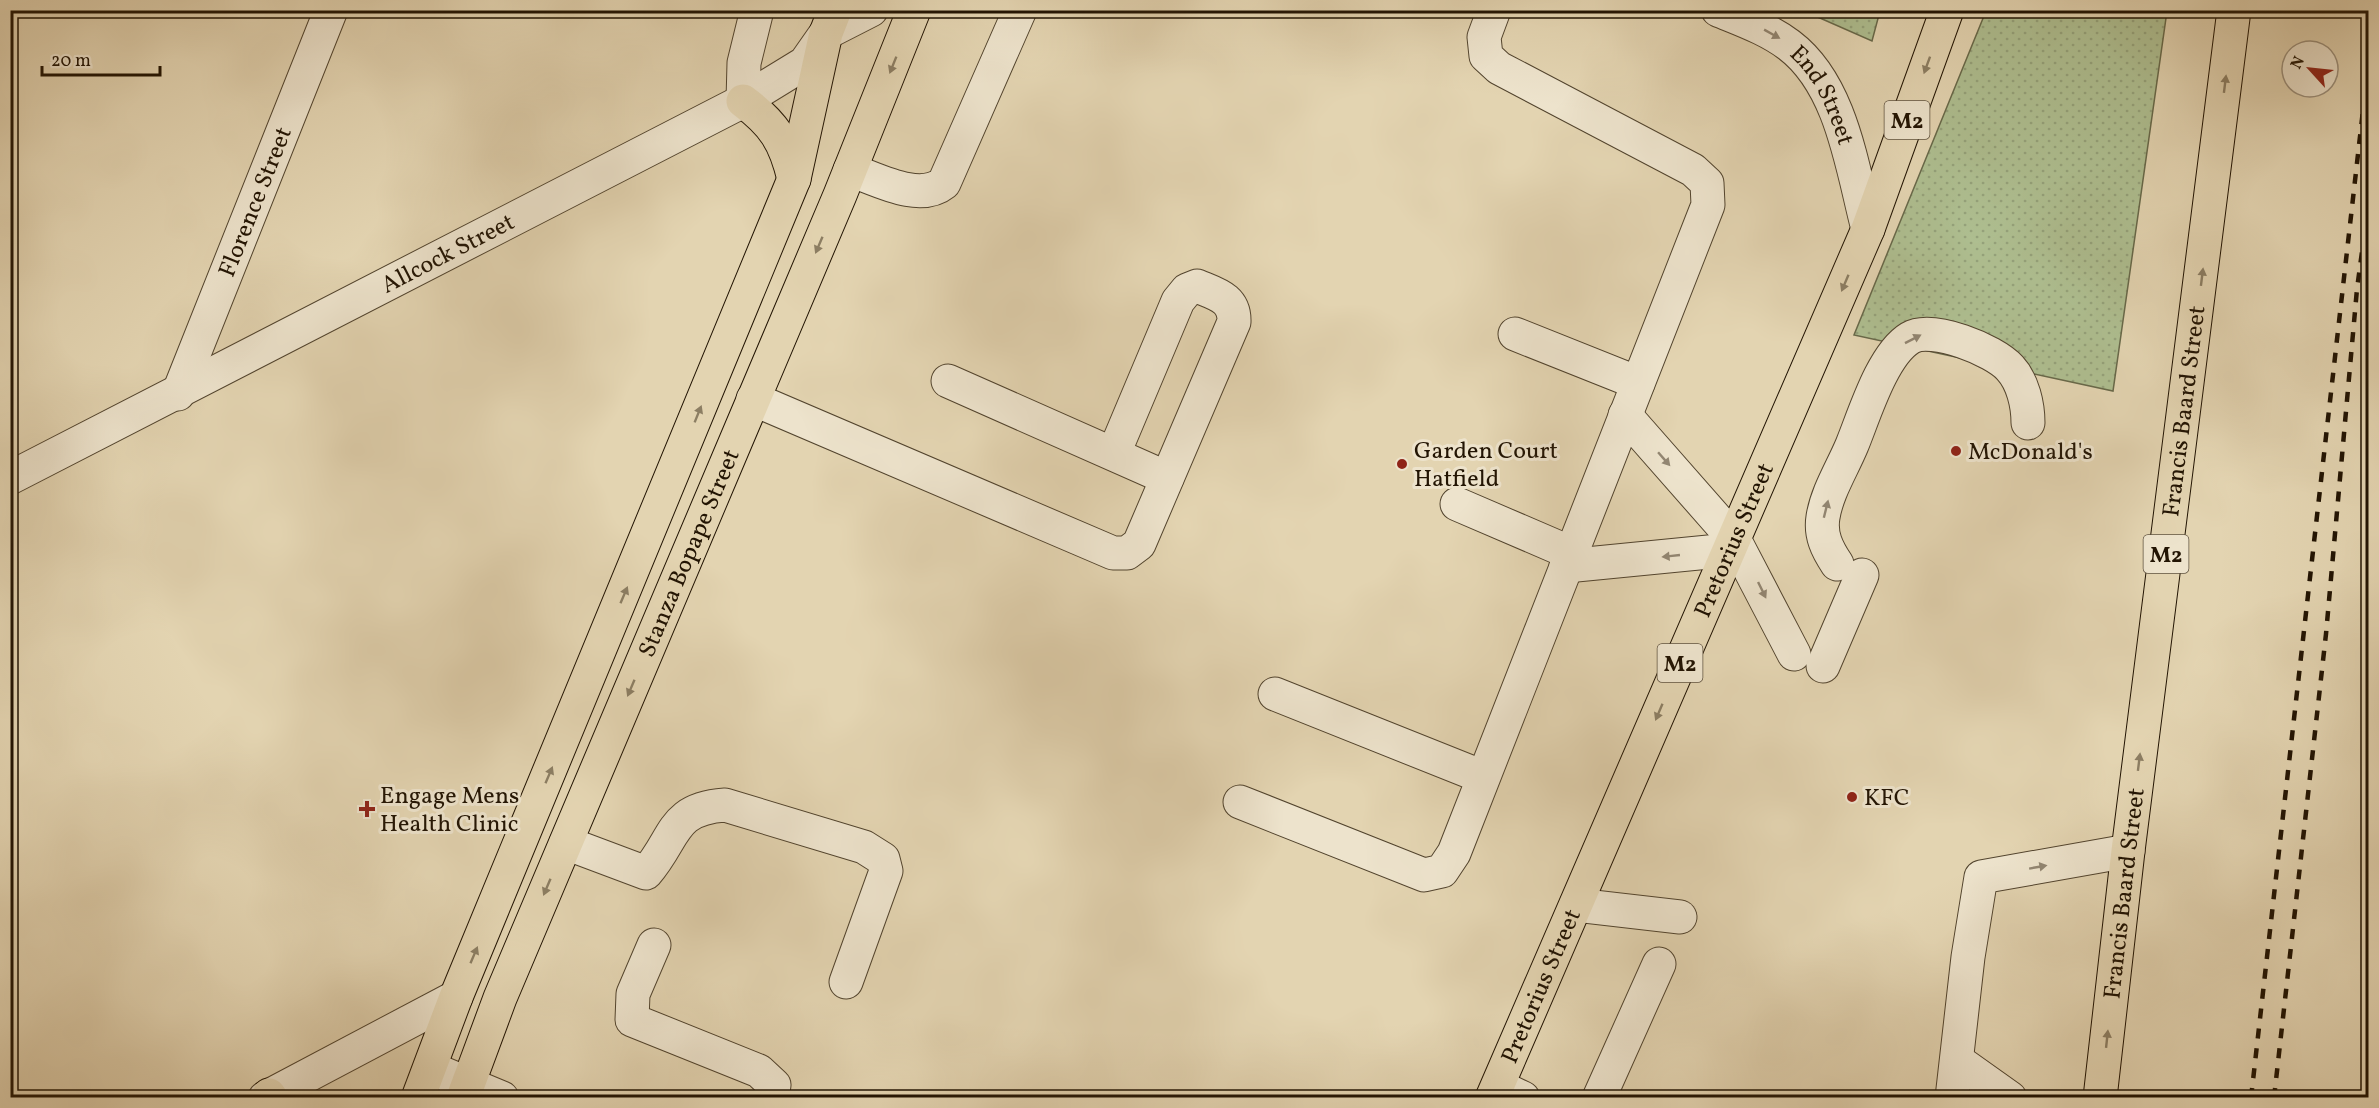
<svg xmlns="http://www.w3.org/2000/svg" width="2379" height="1108" font-family="Vollkorn,serif">
<style>
.grass{fill:url(#grass-dots);stroke:#68694a;stroke-width:1.5}
.lines{fill:none;stroke-linecap:round;stroke-linejoin:round}
.minor-casing{stroke:#52442e;stroke-width:35}
.major-casing{stroke:#221403;stroke-width:35}
.minor{stroke:#ede3cc;stroke-width:33}
.major{stroke:#e3d4b1;stroke-width:33}
.rail{stroke:#221403;stroke-width:4.5;stroke-dasharray:10 10;stroke-linecap:butt}
.oneway{fill:#928672}
.oneway2{fill:#8c7e63}
.poi-dot{fill:#8f2418;stroke:#ede3cc;stroke-width:2}
.labels{text-anchor:middle;stroke-width:6;stroke-linejoin:round;paint-order:stroke}
.shield{fill:#ede3cc;stroke:#5f523f;stroke-width:1.5}
.shield-label{font-size:22px;font-weight:bold;fill:#221403}
.street-label{font-size:24px;fill:#221403;stroke:#ede3cc}
.poi-label{font-size:24px;fill:#221403;stroke:#ede3cc;text-anchor:start}
</style>
<defs>
<pattern id="grass-dots" width="8" height="8" patternUnits="userSpaceOnUse" patternTransform="scale(1.5)"><rect width="8" height="8" fill="#aebe90"/><path d="M2 2h.1M6 6h.1" fill="none" stroke="#95a27b" stroke-width="1.8" stroke-linecap="round"/></pattern>
</defs>
<rect width="100%" height="100%" fill="#e3d4b1"/>
<filter id="stains"><feTurbulence type="fractalNoise" baseFrequency=".00333" numOctaves="4"/><feColorMatrix values="0 0 0 0 .2 0 0 0 0 .09 0 0 0 0 .02 0 0 0 .5 -.17"/></filter>
<radialGradient id="worn" r=".72"><stop offset=".6" stop-color="#630" stop-opacity="0"/><stop offset="1" stop-color="#630" stop-opacity=".3"/></radialGradient>
<path class="grass" d="M 1804,11 L 1880,11 L 1872,41 Z
M 1986,11 L 2167,11 L 2113,391 L 1854,335 Z"/>
<g class="lines">
<defs>
<g id="minor">
<path id="s1" d="M 1718,10 C 1742,20 1768,29 1789,45 C 1842,85 1852,168 1868,229"/>
<path d="M 743,101 L 744,63 L 757,10"/>
<path d="M 850,170 C 877,179 919,203 944,183 L 1020,10"/>
<path d="M 1515,334 L 1638,383"/>
<path d="M 948,381 L 1167,478"/>
<path id="s2" d="M 178,394 L 331,10"/>
<path d="M 753,399 L 1113,553 L 1127,553 L 1139,544 L 1234,322 C 1235,298 1216,294 1197,286 L 1187,290 L 1178,301 L 1114,453"/>
<path d="M 1625,415 L 1734,539 L 1794,654"/>
<path id="s3" d="M 10,478 L 743,101 L 805,63 L 826,33 L 871,10"/>
<path d="M 1457,504 L 1571,553"/>
<path d="M 1837,564 C 1827,549 1820,535 1823,517 C 1827,492 1842,469 1852,445 C 1864,416 1882,355 1910,338 C 1932,325 1994,350 2010,368 C 2023,382 2028,405 2028,423"/>
<path d="M 1566,566 L 1729,550"/>
<path d="M 1823,666 L 1862,575"/>
<path d="M 1275,694 L 1483,777"/>
<path d="M 1240,802 L 1424,875 L 1442,871 L 1454,853 L 1708,205 L 1707,183 L 1693,170 L 1499,68 L 1486,56 L 1484,37 L 1494,10"/>
<path d="M 566,843 L 646,873 C 677,837 670,809 725,805 L 864,847 L 883,859 L 886,871 L 846,982"/>
<path d="M 1576,905 L 1680,917"/>
<path d="M 654,945 L 633,994 L 632,1020 L 759,1071 L 774,1085 L 772,1098"/>
<path d="M 1958,1061 L 2010,1098"/>
<path d="M 430,1068 L 502,1098"/>
<path d="M 1498,1086 L 1523,1098"/>
<path d="M 265,1098 L 456,997"/>
<path d="M 1599,1098 L 1659,964"/>
<path d="M 1952,1098 L 1968,957 L 1981,877 L 2128,851"/>
</g>
<g id="major">
<path d="M 743,101 C 774,124 785,141 794,179"/>
<path d="M 269,1095 L 271,1098"/>
<path d="M 418,1098 L 456,997 L 794,179 L 826,33 L 835,10"/>
<path id="s4" d="M 463,1098 L 500,998 L 840,195 L 914,10"/>
<path id="s5" d="M 1492,1098 L 1868,229 L 1947,10"/>
<path id="s6" d="M 2100,1098 L 2128,851 L 2234,10"/>
</g>
</defs>
<use href="#minor" class="minor-casing"/>
<use href="#major" class="major-casing"/>
<use href="#minor" class="minor"/>
<use href="#major" class="major"/>
<path class="rail" d="M 2251,1098 L 2368,66
M 2274,1098 L 2326,634 L 2357,289 L 2368,207"/>
</g>
<defs><path id="oneway-solid" d="M-6-.8H1V-3.2L6.5 0L1 3.2V.8H-6Z" transform="scale(1.5)"/></defs>
<g class="oneway">
<use href="#oneway-solid" transform="translate(1772 34) rotate(29)"/>
<use href="#oneway-solid" transform="translate(1913 339) rotate(-27)"/>
<use href="#oneway-solid" transform="translate(1664 459) rotate(49)"/>
<use href="#oneway-solid" transform="translate(1826 509) rotate(-76)"/>
<use href="#oneway-solid" transform="translate(1671 556) rotate(174)"/>
<use href="#oneway-solid" transform="translate(1762 590) rotate(64)"/>
<use href="#oneway-solid" transform="translate(2038 867) rotate(-10)"/>
</g>
<g class="oneway2">
<use href="#oneway-solid" transform="translate(893 65) rotate(112)"/>
<use href="#oneway-solid" transform="translate(1927 65) rotate(110)"/>
<use href="#oneway-solid" transform="translate(2225 84) rotate(-83)"/>
<use href="#oneway-solid" transform="translate(819 245) rotate(113)"/>
<use href="#oneway-solid" transform="translate(2202 277) rotate(-83)"/>
<use href="#oneway-solid" transform="translate(1845 283) rotate(113)"/>
<use href="#oneway-solid" transform="translate(698 414) rotate(-68)"/>
<use href="#oneway-solid" transform="translate(624 595) rotate(-67)"/>
<use href="#oneway-solid" transform="translate(631 688) rotate(113)"/>
<use href="#oneway-solid" transform="translate(1659 712) rotate(113)"/>
<use href="#oneway-solid" transform="translate(2139 762) rotate(-83)"/>
<use href="#oneway-solid" transform="translate(549 775) rotate(-67)"/>
<use href="#oneway-solid" transform="translate(547 887) rotate(113)"/>
<use href="#oneway-solid" transform="translate(474 955) rotate(-67)"/>
<use href="#oneway-solid" transform="translate(2107 1039) rotate(-84)"/>
</g>
<g class="poi-dot">
<circle cx="1956" cy="451" r="6"/>
<circle cx="1402" cy="464" r="6"/>
<circle cx="1852" cy="797" r="6"/>
<path d="M364 800h6v6h6v6h-6v6h-6v-6h-6v-6h6z"/>
</g>
<g class="labels">
<g class="shield">
<rect x="1884.5" y="101" width="45" height="38" rx="4.5"/>
<rect x="2143.5" y="535" width="45" height="38" rx="4.5"/>
<rect x="1657.5" y="644" width="45" height="38" rx="4.5"/>
</g>
<g class="shield-label">
<text x="1907" y="128">M2</text>
<text x="2166" y="562">M2</text>
<text x="1680" y="671">M2</text>
</g>
<g class="street-label">
<text dy="8" stroke="none"><textPath href="#s1" startOffset="141">End Street</textPath></text>
<text dy="8" stroke="none"><textPath href="#s2" startOffset="207">Florence Street</textPath></text>
<text dy="8" stroke="none"><textPath href="#s3" startOffset="492">Allcock Street</textPath></text>
<text dy="8" stroke="none"><textPath href="#s6" startOffset="692">Francis Baard Street</textPath></text>
<text dy="8" stroke="none"><textPath href="#s5" startOffset="608">Pretorius Street</textPath></text>
<text dy="8" stroke="none"><textPath href="#s4" startOffset="590">Stanza Bopape Street</textPath></text>
<text dy="8" stroke="none"><textPath href="#s6" startOffset="206">Francis Baard Street</textPath></text>
<text dy="8" stroke="none"><textPath href="#s5" startOffset="122">Pretorius Street</textPath></text>
</g>
<g class="poi-label">
<text x="1414" y="458">Garden Court<tspan x="1414" dy="28">Hatfield</tspan></text>
<text x="1968" y="459">McDonald's</text>
<text x="380" y="803">Engage Mens<tspan x="380" dy="28">Health Clinic</tspan></text>
<text x="1864" y="805">KFC</text>
</g>
</g>
<rect width="2379" height="1108" fill="none" stroke="#e3d4b1" stroke-width="36"/>
<rect x="12" y="12" width="2355" height="1084" fill="none" stroke="#221403" stroke-width="3"/>
<rect x="18" y="18" width="2343" height="1072" fill="none" stroke="#221403" stroke-width="1.5"/>
<g transform="translate(2310 69) rotate(297)"><circle r="28" fill="#ede3cc" stroke="#9c907c" stroke-width="1.5"/>
<path d="M0-4.5L10 22L0 15L-10 22Z" fill="#8f2418"/>
<text y="-9" font-size="16" font-weight="bold" text-anchor="middle" fill="#221403">N</text>
</g>
<path d="M42 66v9h118v-9" fill="none" stroke="#221403" stroke-width="3"/>
<text x="51" y="66" font-size="18" fill="#221403" stroke="#ede3cc" stroke-width="4.5" paint-order="stroke">20 m</text>
<rect width="100%" height="100%" filter="url(#stains)"/>
<rect width="100%" height="100%" fill="url(#worn)"/>
</svg>
